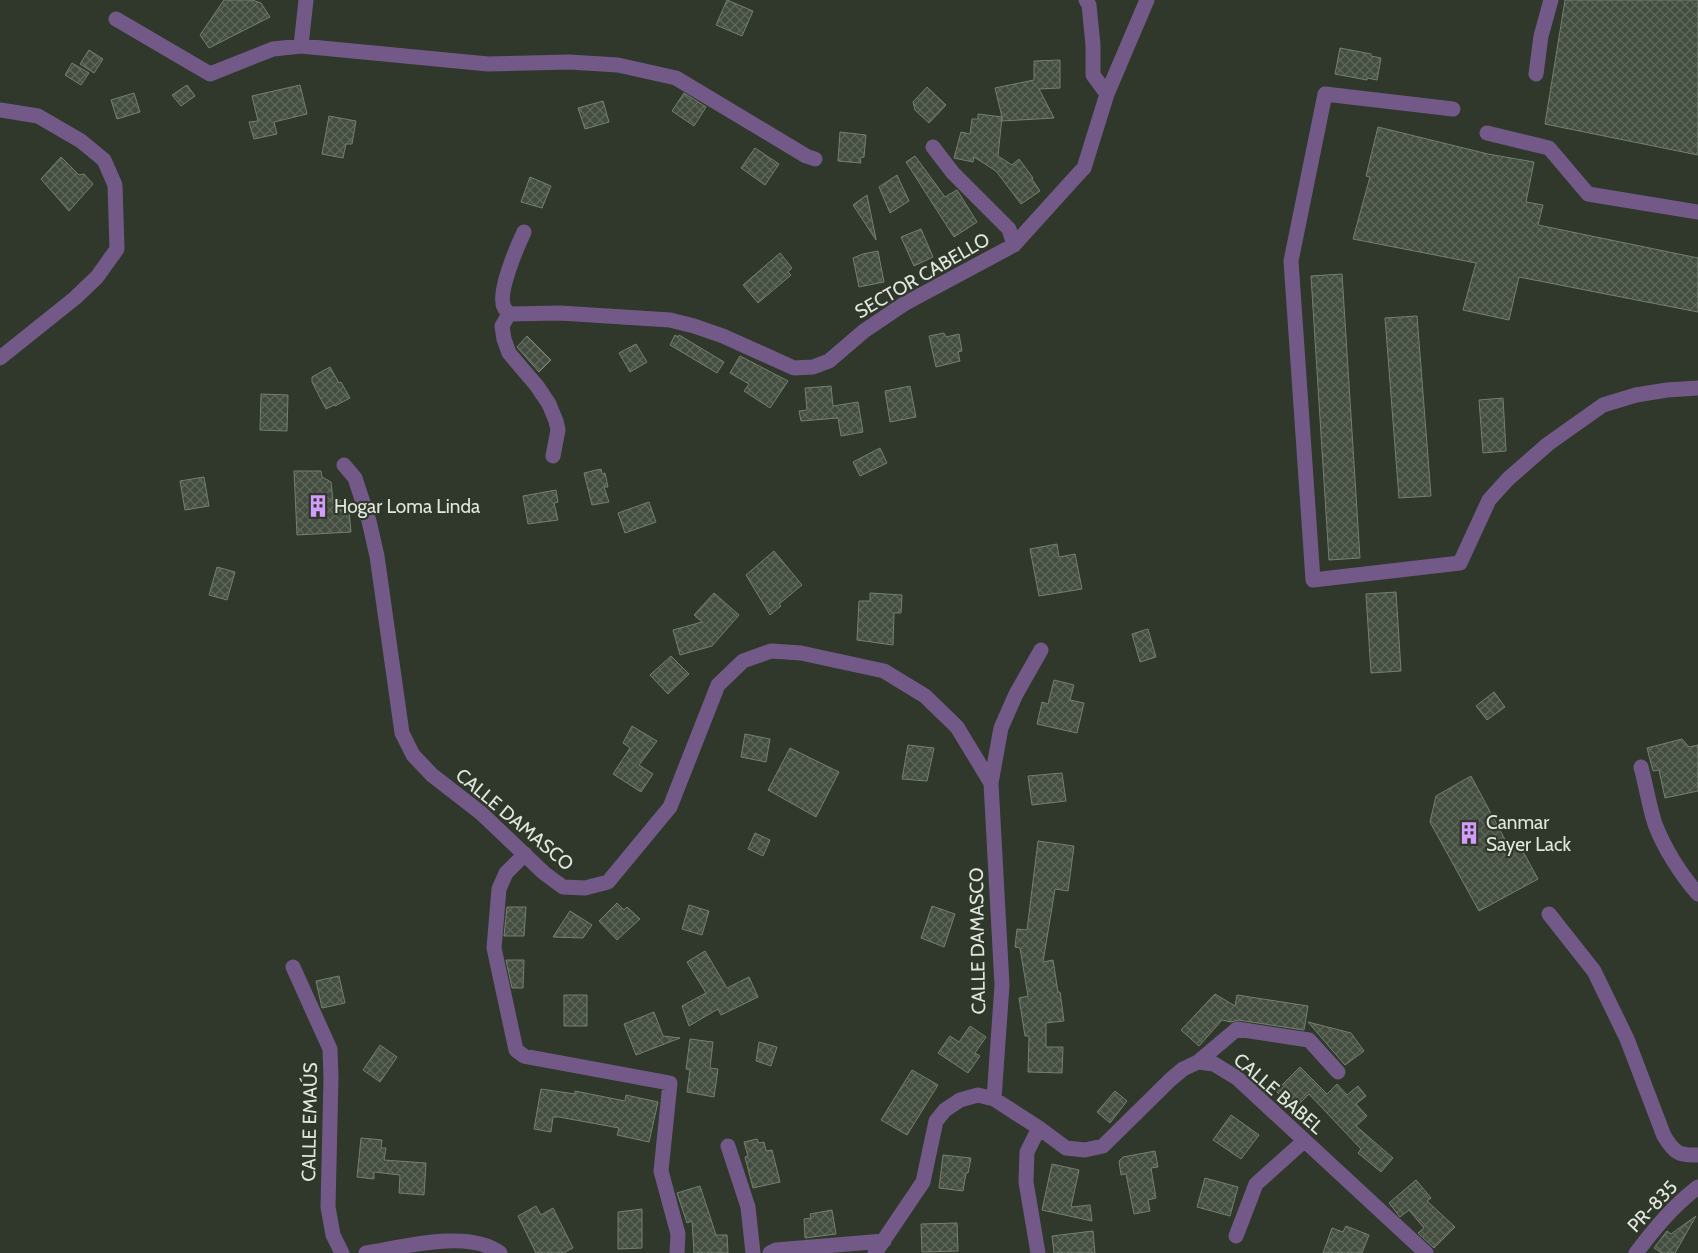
<svg xmlns="http://www.w3.org/2000/svg" width="1698" height="1253" font-family="Cabin,sans-serif">
<style>
.building{fill:url(#building-cross-hatch);stroke:#757f70}
.lines{fill:none;stroke-linecap:round;stroke-linejoin:round}
.minor{stroke:#735988;stroke-width:15}
.labels{text-anchor:middle;stroke-width:4.5;stroke-linejoin:round;paint-order:stroke}
.street-label{font-size:19px;fill:#e1e7de;stroke:#2f382a}
.poi-label{font-size:19px;fill:#e1e7de;stroke:#2f382a;text-anchor:start}
</style>
<defs>
<pattern id="building-cross-hatch" width="8" height="8" patternUnits="userSpaceOnUse" patternTransform="scale(1.25)"><rect width="8" height="8" fill="#444e40"/><path d="M0 0l8 8M0 8l8-8" fill="none" stroke="#5f685b"/></pattern>
</defs>
<rect width="100%" height="100%" fill="#2f382a"/>
<path class="building" d="M 224,0 L 252,0 L 261,3 L 270,17 L 209,48 L 200,35 Z
M 727,0 L 753,11 L 742,36 L 716,25 Z
M 1565,0 L 1698,0 L 1698,155 L 1545,124 Z
M 1340,48 L 1371,54 L 1371,56 L 1381,58 L 1377,80 L 1367,78 L 1367,80 L 1335,74 Z
M 89,50 L 103,59 L 94,73 L 80,64 Z
M 1060,60 L 1060,88 L 1039,89 L 1054,118 L 1002,121 L 1002,117 L 998,156 L 1012,165 L 1019,159 L 1033,178 L 1032,179 L 1040,191 L 1021,204 L 996,171 L 974,157 L 973,162 L 954,158 L 961,132 L 970,134 L 972,119 L 978,119 L 978,114 L 1002,117 L 995,88 L 1034,80 L 1034,61 Z
M 72,63 L 89,73 L 81,85 L 65,75 Z
M 187,85 L 195,96 L 181,106 L 172,95 Z
M 300,85 L 307,114 L 274,122 L 277,134 L 254,139 L 249,122 L 258,121 L 252,96 Z
M 927,87 L 946,105 L 929,123 L 915,110 L 913,102 Z
M 134,93 L 140,112 L 117,119 L 111,100 Z
M 684,93 L 706,107 L 694,126 L 672,111 Z
M 603,101 L 609,122 L 585,129 L 578,108 Z
M 329,116 L 356,121 L 352,144 L 346,144 L 343,158 L 322,154 Z
M 1378,127 L 1488,154 L 1534,162 L 1526,202 L 1543,205 L 1538,225 L 1698,258 L 1698,312 L 1519,277 L 1509,320 L 1463,310 L 1476,263 L 1353,239 L 1370,177 L 1366,176 Z
M 840,132 L 866,135 L 864,157 L 860,158 L 861,163 L 838,161 Z
M 755,148 L 779,164 L 765,185 L 741,168 Z
M 915,156 L 945,197 L 957,190 L 977,222 L 954,237 L 906,162 Z
M 61,157 L 79,175 L 84,174 L 93,184 L 69,211 L 41,179 Z
M 897,175 L 909,201 L 890,213 L 879,187 Z
M 530,177 L 551,186 L 542,208 L 521,202 Z
M 867,195 L 876,239 L 876,240 L 853,205 Z
M 921,229 L 933,257 L 914,266 L 901,237 Z
M 878,251 L 884,282 L 859,287 L 853,258 L 863,254 Z
M 780,253 L 792,268 L 788,272 L 791,275 L 758,303 L 743,285 Z
M 1342,274 L 1360,558 L 1329,560 L 1311,276 Z
M 1417,316 L 1431,496 L 1399,498 L 1385,318 Z
M 944,333 L 946,337 L 959,334 L 962,351 L 958,352 L 960,361 L 936,367 L 929,336 Z
M 675,335 L 678,337 L 679,335 L 724,362 L 717,373 L 670,345 Z
M 527,336 L 551,360 L 539,372 L 517,347 Z
M 636,344 L 647,362 L 630,372 L 619,353 Z
M 740,356 L 788,381 L 770,408 L 744,391 L 749,384 L 730,373 Z
M 330,367 L 339,383 L 341,382 L 350,398 L 335,406 L 334,405 L 326,409 L 312,382 L 312,377 Z
M 831,386 L 833,406 L 858,402 L 863,432 L 841,436 L 838,418 L 801,421 L 799,411 L 807,410 L 805,388 Z
M 910,386 L 916,417 L 890,422 L 885,391 Z
M 261,394 L 288,395 L 287,431 L 260,430 Z
M 1503,398 L 1506,451 L 1483,453 L 1479,400 Z
M 880,448 L 887,463 L 860,476 L 853,462 Z
M 601,469 L 602,474 L 605,473 L 608,487 L 604,487 L 609,502 L 592,505 L 584,473 Z
M 294,471 L 321,471 L 322,477 L 331,482 L 333,501 L 340,500 L 341,511 L 349,510 L 351,532 L 297,535 Z
M 204,477 L 209,506 L 185,510 L 180,481 Z
M 556,490 L 558,502 L 554,503 L 558,520 L 528,524 L 523,496 Z
M 649,502 L 656,522 L 625,533 L 618,513 Z
M 1057,544 L 1059,557 L 1075,554 L 1082,589 L 1039,596 L 1030,549 Z
M 774,551 L 802,585 L 779,604 L 781,606 L 770,615 L 746,575 Z
M 217,567 L 235,572 L 227,600 L 209,595 Z
M 1396,592 L 1401,671 L 1371,673 L 1366,594 Z
M 714,593 L 739,615 L 712,646 L 680,655 L 673,630 L 702,622 L 694,615 Z
M 870,593 L 902,595 L 901,613 L 894,613 L 893,645 L 857,640 L 859,601 L 870,601 Z
M 1148,629 L 1156,657 L 1140,662 L 1132,634 Z
M 671,656 L 689,674 L 668,694 L 650,675 Z
M 1054,680 L 1074,685 L 1070,700 L 1084,703 L 1077,733 L 1037,724 L 1042,702 L 1048,704 Z
M 1494,692 L 1505,707 L 1487,720 L 1476,706 Z
M 632,726 L 657,741 L 639,765 L 653,774 L 641,792 L 613,774 L 630,748 L 623,743 Z
M 745,734 L 770,739 L 766,762 L 741,757 Z
M 1682,739 L 1689,747 L 1698,745 L 1698,791 L 1665,798 L 1659,770 L 1653,771 L 1647,748 Z
M 908,745 L 934,748 L 927,781 L 902,779 Z
M 790,748 L 839,772 L 816,817 L 768,790 Z
M 1062,773 L 1066,801 L 1032,805 L 1028,776 Z
M 1471,776 L 1510,849 L 1519,844 L 1538,879 L 1479,911 L 1430,822 L 1436,796 Z
M 755,833 L 770,840 L 763,856 L 748,849 Z
M 1038,841 L 1074,846 L 1068,891 L 1055,889 L 1043,962 L 1053,960 L 1058,992 L 1060,992 L 1064,1021 L 1046,1023 L 1046,1047 L 1063,1047 L 1062,1073 L 1028,1072 L 1029,1036 L 1025,1036 L 1019,998 L 1028,996 L 1020,948 L 1015,947 L 1017,929 L 1027,930 Z
M 617,903 L 624,910 L 627,907 L 640,919 L 617,940 L 599,921 Z
M 689,905 L 709,911 L 702,935 L 682,929 Z
M 932,906 L 955,914 L 944,947 L 921,938 Z
M 507,907 L 526,907 L 524,936 L 504,936 Z
M 570,911 L 592,925 L 583,938 L 553,937 Z
M 705,951 L 727,988 L 749,977 L 758,997 L 721,1015 L 718,1009 L 689,1026 L 682,1006 L 706,993 L 687,962 Z
M 506,960 L 524,960 L 523,988 L 512,988 Z
M 339,976 L 345,1003 L 322,1008 L 316,981 Z
M 1215,994 L 1235,1006 L 1237,995 L 1308,1006 L 1304,1030 L 1238,1020 L 1231,1022 L 1222,1020 L 1199,1046 L 1181,1030 Z
M 564,995 L 587,995 L 587,1026 L 564,1026 Z
M 654,1012 L 663,1036 L 680,1038 L 636,1055 L 624,1024 Z
M 1308,1022 L 1351,1033 L 1364,1051 L 1345,1065 Z
M 970,1026 L 986,1037 L 975,1053 L 980,1056 L 968,1073 L 938,1053 L 950,1036 L 959,1042 Z
M 690,1039 L 713,1042 L 710,1068 L 718,1069 L 714,1097 L 687,1092 L 690,1070 L 686,1069 Z
M 759,1042 L 777,1047 L 771,1066 L 756,1061 Z
M 380,1045 L 397,1057 L 380,1082 L 363,1070 Z
M 1300,1067 L 1327,1094 L 1337,1084 L 1347,1095 L 1358,1086 L 1366,1096 L 1356,1104 L 1367,1116 L 1356,1126 L 1393,1158 L 1381,1172 L 1358,1153 L 1361,1149 L 1309,1094 L 1294,1109 L 1276,1091 Z
M 912,1070 L 938,1085 L 907,1135 L 881,1120 Z
M 541,1089 L 575,1094 L 575,1091 L 625,1101 L 626,1095 L 658,1102 L 649,1142 L 617,1135 L 619,1128 L 559,1117 L 553,1117 L 551,1132 L 534,1129 Z
M 1115,1091 L 1127,1101 L 1110,1123 L 1097,1112 Z
M 1231,1115 L 1259,1135 L 1241,1159 L 1213,1140 Z
M 361,1138 L 382,1140 L 381,1148 L 386,1148 L 384,1160 L 426,1163 L 424,1195 L 399,1193 L 400,1175 L 374,1172 L 374,1179 L 357,1177 Z
M 757,1139 L 759,1143 L 764,1142 L 766,1151 L 772,1150 L 780,1182 L 753,1188 L 745,1157 L 748,1156 L 744,1142 Z
M 1155,1151 L 1158,1167 L 1151,1168 L 1156,1198 L 1148,1200 L 1150,1211 L 1134,1214 L 1126,1174 L 1121,1175 L 1119,1161 L 1123,1157 Z
M 943,1155 L 971,1158 L 968,1173 L 966,1173 L 963,1191 L 939,1188 Z
M 1052,1164 L 1079,1170 L 1071,1207 L 1090,1205 L 1092,1221 L 1042,1210 Z
M 1205,1178 L 1238,1187 L 1230,1216 L 1197,1207 Z
M 1416,1180 L 1431,1198 L 1427,1201 L 1455,1227 L 1434,1248 L 1418,1233 L 1424,1228 L 1409,1210 L 1400,1217 L 1389,1203 Z
M 700,1186 L 716,1235 L 727,1235 L 728,1253 L 694,1253 L 692,1221 L 687,1223 L 677,1193 Z
M 536,1206 L 541,1215 L 553,1208 L 573,1248 L 563,1253 L 536,1253 L 518,1216 Z
M 642,1209 L 642,1248 L 618,1249 L 618,1212 Z
M 832,1210 L 836,1234 L 805,1238 L 804,1219 L 811,1218 L 810,1214 Z
M 1696,1216 L 1675,1253 L 1662,1253 L 1654,1248 L 1667,1231 L 1671,1234 Z
M 957,1223 L 958,1251 L 922,1252 L 921,1224 Z
M 1346,1226 L 1369,1235 L 1362,1253 L 1323,1253 L 1332,1228 L 1343,1232 Z
M 1093,1231 L 1095,1253 L 1054,1253 L 1052,1236 Z"/>
<g class="lines">
<path class="minor" d="M 1086,0 L 1089,5 L 1093,45 L 1093,75 L 1107,94
M 116,19 L 210,74 L 273,49 L 301,46 L 488,64 L 569,62 L 618,65 L 676,78 L 806,156 L 815,159
M 301,46 L 306,0
M 1536,74 L 1541,36 L 1551,0
M 1453,109 L 1325,94 L 1291,261 L 1313,580 L 1460,563 L 1489,500 L 1508,479 L 1548,444 L 1603,405 L 1636,395 L 1667,390 L 1698,388
M 0,110 L 38,116 L 81,141 L 104,160 L 115,185 L 117,249 L 97,277 L 75,298 L 0,358
M 1487,133 L 1549,148 L 1588,194 L 1698,212
M 933,147 L 953,173 L 1009,229 L 1014,245
M 524,232 C 517,247 497,293 504,307 C 505,310 508,312 509,314 L 560,313 L 670,320 L 694,326 L 723,336 L 794,368 L 813,367 L 829,361 L 864,331 L 904,304 L 1014,245 L 1080,172 L 1084,168 L 1107,94 L 1147,0
M 509,314 L 502,326 L 504,339 L 509,353 L 537,386 L 549,404 L 556,421 L 558,430 L 553,456
M 344,465 L 355,478 L 369,521 L 377,556 L 402,733 L 413,755 L 432,775 L 481,813 L 544,873 L 563,887 L 585,888 L 608,882 L 670,807 L 718,685 L 743,661 L 771,651 L 801,653 L 884,671 L 925,696 L 957,727 L 991,783 L 1002,985 L 994,1099
M 1641,767 C 1646,785 1649,806 1655,824 C 1664,848 1681,875 1698,894
M 991,783 L 1001,728 L 1016,694 L 1041,650
M 525,854 L 506,873 L 499,889 L 494,948 L 516,1050 L 524,1056 L 670,1083 L 661,1171 L 678,1234 L 677,1253
M 1549,914 L 1594,971 L 1627,1039 L 1664,1136 C 1674,1152 1678,1156 1698,1155
M 293,967 L 330,1049 L 331,1078 L 328,1207 L 333,1235 L 342,1253
M 1198,1062 L 1237,1029 L 1309,1040 L 1338,1072
M 728,1146 L 748,1207 L 753,1253
M 1236,1236 L 1256,1184 L 1304,1141
M 366,1253 C 403,1247 469,1229 500,1253
M 770,1253 L 776,1250 L 884,1241
M 875,1253 L 923,1182 L 936,1121 L 945,1110 L 960,1100 L 978,1095 L 994,1099 L 1039,1128 L 1066,1148 L 1085,1150 L 1103,1146 L 1170,1080 L 1183,1069 L 1198,1062 L 1214,1064 L 1237,1078 L 1426,1253
M 1038,1253 L 1026,1182 L 1027,1152 L 1039,1128
M 1636,1253 C 1655,1228 1673,1206 1698,1187"/>
</g>
<defs>
<symbol id="building-bare" viewBox="-9 -9 18 18"><path d="M-4-6H4V6H1V3H-1V6H-4ZM-2.5-4.3h1.7v1.8h-1.7ZM.8-4.3h1.7v1.8H.8ZM-2.5-1h1.7V.8h-1.7ZM.8-1h1.7V.8H.8Z" fill="#d39cfd" stroke="#2f382a" stroke-width="2.5" paint-order="stroke"/></symbol>
</defs>
<g fill-rule="evenodd">
<use href="#building-bare" x="302" y="490" width="32" height="32"/>
<use href="#building-bare" x="1453" y="817" width="32" height="32"/>
</g>
<g class="labels">
<g class="street-label">
<text transform="translate(922 275) rotate(-30)" y="7">SECTOR CABELLO</text>
<text transform="translate(515 819) rotate(40)" y="7">CALLE DAMASCO</text>
<text transform="translate(977 941) rotate(-91)" y="7">CALLE DAMASCO</text>
<text transform="translate(1279 1093) rotate(41)" y="7">CALLE BABEL</text>
<text transform="translate(309 1122) rotate(-89)" y="7">CALLE EMAÚS</text>
<text transform="translate(1652 1206) rotate(-47)" y="7">PR-835</text>
</g>
<g class="poi-label">
<text x="334" y="513">Hogar Loma Linda</text>
<text x="1486" y="829">Canmar<tspan x="1486" dy="22">Sayer Lack</tspan></text>
</g>
</g>
</svg>
